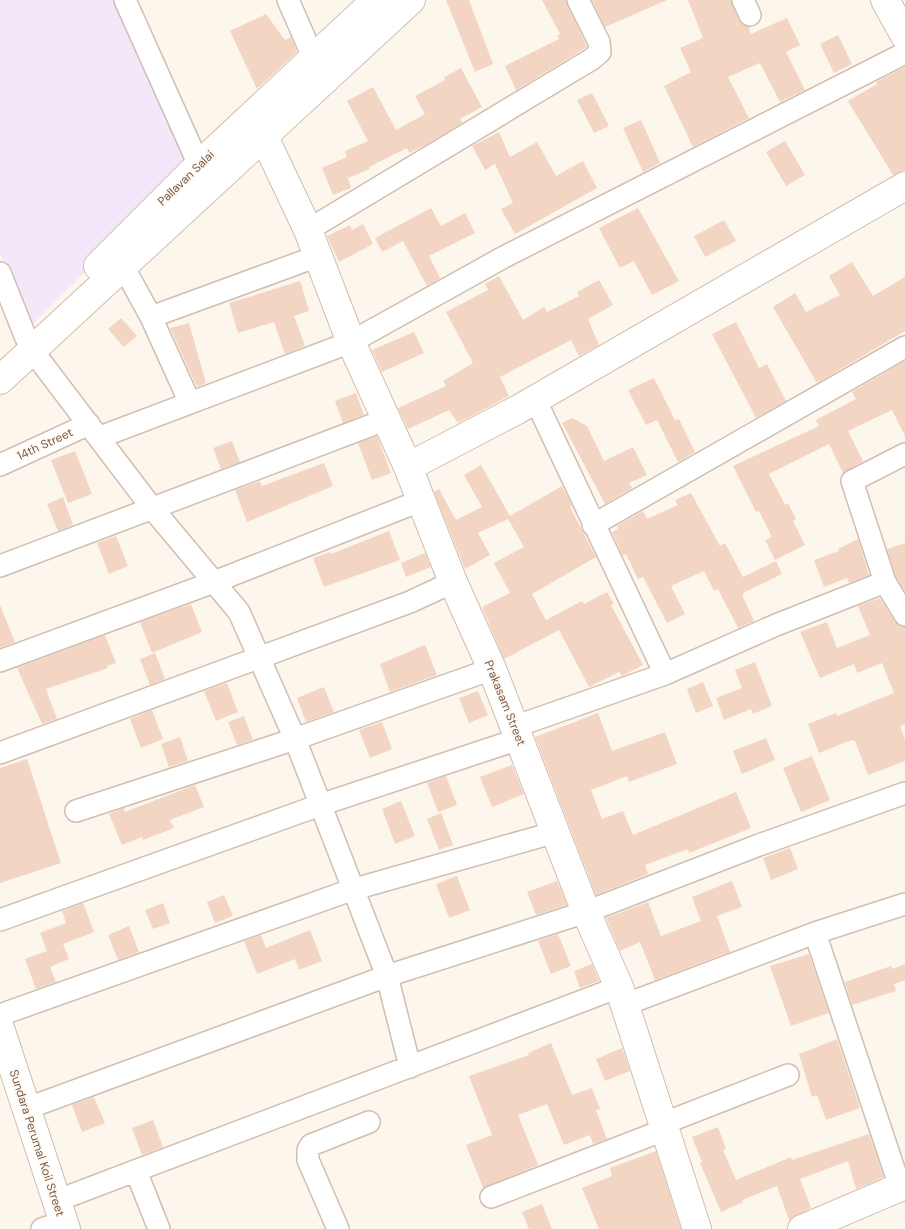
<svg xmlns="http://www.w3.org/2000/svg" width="905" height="1229" font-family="'DM Sans',sans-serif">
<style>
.education{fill:#f3e8fa}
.building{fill:#f3d5c3}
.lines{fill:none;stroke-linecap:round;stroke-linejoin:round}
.minor-casing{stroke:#d1beb0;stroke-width:24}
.tertiary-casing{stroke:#d1beb0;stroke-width:30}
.minor{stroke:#fff;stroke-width:21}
.tertiary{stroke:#fff;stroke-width:28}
.labels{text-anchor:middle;stroke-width:4;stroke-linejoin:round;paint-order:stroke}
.street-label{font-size:12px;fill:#7a5c4d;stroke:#fffaf3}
</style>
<rect width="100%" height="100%" fill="#fdf6ec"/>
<path class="education" d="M 0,0 L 124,0 L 193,163 L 29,328 L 0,253 Z"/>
<path class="building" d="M 446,0 L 469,0 L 493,64 L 475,72 Z
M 542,0 L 566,0 L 587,47 L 516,90 L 505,66 L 559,39 L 557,35 L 560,34 Z
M 592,0 L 667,0 L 605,27 Z
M 688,0 L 731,0 L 739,20 L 749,27 L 751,34 L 787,18 L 800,45 L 786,52 L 805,90 L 780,102 L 760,63 L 728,77 L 749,118 L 693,147 L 664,86 L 691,72 L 680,48 L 703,38 Z
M 266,14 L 285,40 L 291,37 L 297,52 L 257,89 L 230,31 Z
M 838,35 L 852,64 L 834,73 L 820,44 Z
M 905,67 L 905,170 L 893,175 L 848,101 L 877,84 L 876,82 Z
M 461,68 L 482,107 L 460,119 L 462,123 L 429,143 L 409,153 L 407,148 L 369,167 L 370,169 L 348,178 L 351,188 L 333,195 L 322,168 L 347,157 L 345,151 L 368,141 L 347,101 L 373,87 L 396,130 L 425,114 L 415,96 L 445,80 L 444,77 Z
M 592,93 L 609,126 L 594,133 L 577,100 Z
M 641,120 L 660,163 L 643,172 L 623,128 Z
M 499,132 L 510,157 L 537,142 L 556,176 L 583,161 L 597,188 L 515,234 L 501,209 L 513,203 L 495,164 L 485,170 L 472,146 Z
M 785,141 L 805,175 L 786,186 L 766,152 Z
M 431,208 L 441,226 L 465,213 L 475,233 L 429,256 L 440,278 L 427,286 L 403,241 L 382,252 L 375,238 Z
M 638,208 L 679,281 L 652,295 L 634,261 L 620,268 L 599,228 Z
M 724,220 L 736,241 L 705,257 L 694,236 Z
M 363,224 L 373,244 L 339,262 L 327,236 L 350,225 L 352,230 Z
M 852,262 L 873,296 L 905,277 L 905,331 L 817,383 L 773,307 L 795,293 L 806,312 L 840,295 L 829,276 Z
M 499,276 L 523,320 L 544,307 L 547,312 L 579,296 L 577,292 L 599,280 L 613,305 L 588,319 L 599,345 L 579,356 L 571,340 L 500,377 L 509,396 L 458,423 L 449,410 L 408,429 L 398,408 L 446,386 L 443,381 L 473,363 L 446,312 L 488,290 L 485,284 Z
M 300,281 L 309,311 L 294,316 L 305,346 L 285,354 L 274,322 L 238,333 L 229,303 Z
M 121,318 L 137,336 L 124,347 L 108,329 Z
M 736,322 L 759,368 L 767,364 L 786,401 L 756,418 L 712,334 Z
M 189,323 L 206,383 L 197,387 L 170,328 Z
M 414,332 L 424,353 L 382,372 L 372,350 Z
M 905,361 L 905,436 L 892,410 L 848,431 L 863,461 L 843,473 L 829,444 L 769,474 L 785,505 L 788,503 L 796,519 L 793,521 L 805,545 L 775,560 L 765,540 L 772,537 L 759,511 L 756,512 L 733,466 L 819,426 L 816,420 L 856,399 L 852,392 Z
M 654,378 L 675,420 L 679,419 L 695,452 L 678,462 L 657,420 L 646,425 L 628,390 Z
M 356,393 L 364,415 L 343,423 L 335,401 Z
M 572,418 L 587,426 L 604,461 L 633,447 L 647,475 L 629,483 L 632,488 L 605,504 L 562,423 Z
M 377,436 L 391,473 L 372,480 L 358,443 Z
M 232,441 L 240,462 L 221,469 L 213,448 Z
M 75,451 L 92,494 L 68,503 L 51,460 Z
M 324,463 L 333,486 L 247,522 L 235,490 L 260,481 L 262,486 Z
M 481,465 L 510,516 L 562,486 L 572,506 L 570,507 L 596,557 L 532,594 L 546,620 L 582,601 L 584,604 L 607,592 L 614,604 L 611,605 L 643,665 L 622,676 L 619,672 L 589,687 L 559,630 L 504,659 L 482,607 L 510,593 L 494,563 L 524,547 L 508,519 L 478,533 L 490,555 L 465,569 L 434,492 L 439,489 L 456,520 L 482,507 L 464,475 Z
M 691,493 L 720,546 L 725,543 L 743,577 L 776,561 L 782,574 L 743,593 L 743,597 L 754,621 L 738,628 L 718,589 L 714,591 L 704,571 L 671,586 L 685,614 L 667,623 L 643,577 L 638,579 L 626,554 L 623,556 L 612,532 L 618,529 L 617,526 L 643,511 L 647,519 L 678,505 L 675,500 Z
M 63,497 L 73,525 L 58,531 L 47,504 Z
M 389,531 L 400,560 L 324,587 L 313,558 L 330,552 L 331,554 Z
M 116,536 L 128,566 L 109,574 L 97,543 Z
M 858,539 L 869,575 L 849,583 L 847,578 L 824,587 L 814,560 L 839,551 L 838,549 Z
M 905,543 L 905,591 L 896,577 L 887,549 Z
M 425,553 L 431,567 L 406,577 L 401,563 Z
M 880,598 L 895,622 L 905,627 L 905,724 L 900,726 L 905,739 L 905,761 L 868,775 L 855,741 L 852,740 L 819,753 L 808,724 L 836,713 L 837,716 L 894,693 L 882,663 L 857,673 L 854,664 L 820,678 L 800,632 L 827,622 L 837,648 L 870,635 L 858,606 Z
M 191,604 L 202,632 L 152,653 L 140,622 Z
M 0,605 L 15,642 L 0,648 Z
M 105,635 L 116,663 L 107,666 L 108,668 L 46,689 L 57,719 L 42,724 L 17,668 Z
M 425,645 L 437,675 L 390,692 L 380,664 Z
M 155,653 L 165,679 L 150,685 L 140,659 Z
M 755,662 L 772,706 L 753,714 L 751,709 L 724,720 L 716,698 L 742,688 L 735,670 Z
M 703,682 L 713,706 L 696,713 L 687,689 Z
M 227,683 L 238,712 L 216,721 L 204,691 Z
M 324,687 L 334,712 L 306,722 L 297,698 Z
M 478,691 L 488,715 L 469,723 L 459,698 Z
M 152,710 L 163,739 L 141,748 L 130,719 Z
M 598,713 L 612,751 L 665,732 L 677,764 L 629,782 L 627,776 L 591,790 L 602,819 L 623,811 L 633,835 L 736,792 L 751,828 L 689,853 L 688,849 L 645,865 L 648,874 L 596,895 L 535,737 Z
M 244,716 L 253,740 L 237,745 L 228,722 Z
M 382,722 L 392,749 L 370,758 L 359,730 Z
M 180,737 L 188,761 L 169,767 L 161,744 Z
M 766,738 L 775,760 L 742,774 L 733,751 Z
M 812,756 L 830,800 L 801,812 L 783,768 Z
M 27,759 L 61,863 L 0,883 L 0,768 Z
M 512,765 L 524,794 L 492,807 L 480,777 Z
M 446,776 L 457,805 L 438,812 L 427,783 Z
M 195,785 L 204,807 L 170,820 L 174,828 L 143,840 L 142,837 L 122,845 L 109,814 L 124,808 L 125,812 Z
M 401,801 L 415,836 L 395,844 L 382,809 Z
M 441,813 L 453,845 L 439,850 L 427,819 Z
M 790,848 L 798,869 L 771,880 L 763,858 Z
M 457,876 L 470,910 L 449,918 L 436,884 Z
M 557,881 L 567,905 L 536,915 L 527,892 Z
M 732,881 L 742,907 L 717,916 L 730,952 L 655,980 L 640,942 L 620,951 L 606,918 L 648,902 L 661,936 L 701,921 L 692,897 Z
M 224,895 L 233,916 L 215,923 L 207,902 Z
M 83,903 L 94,932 L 63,944 L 69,959 L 50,967 L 56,982 L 36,989 L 25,959 L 47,951 L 40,933 L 66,923 L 62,911 Z
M 163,903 L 170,923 L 153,929 L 145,910 Z
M 129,926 L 139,952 L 118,960 L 108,935 Z
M 310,930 L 322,961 L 299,970 L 295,959 L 257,974 L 244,941 L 261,935 L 266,948 Z
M 558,934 L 571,966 L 551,974 L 538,941 Z
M 809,954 L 829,1013 L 791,1026 L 770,966 Z
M 592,964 L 599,981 L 580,988 L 574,971 Z
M 905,964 L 905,980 L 894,984 L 896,991 L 852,1005 L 845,982 L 891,966 L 892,969 Z
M 837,1039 L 860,1108 L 826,1120 L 817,1095 L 812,1097 L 799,1054 Z
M 551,1043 L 572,1095 L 592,1088 L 600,1109 L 596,1110 L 607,1139 L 593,1144 L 590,1135 L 564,1145 L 547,1104 L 518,1115 L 538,1165 L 483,1188 L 466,1145 L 492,1135 L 469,1076 L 529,1055 L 528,1053 Z
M 622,1048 L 630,1071 L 605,1081 L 596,1059 Z
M 94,1097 L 105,1123 L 82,1132 L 72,1105 Z
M 153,1120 L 163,1147 L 142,1155 L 132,1128 Z
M 718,1127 L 726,1149 L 723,1150 L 736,1180 L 791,1157 L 792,1160 L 869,1134 L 884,1177 L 856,1189 L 848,1161 L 800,1179 L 811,1208 L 789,1220 L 777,1186 L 742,1200 L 743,1202 L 721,1212 L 700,1163 L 702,1162 L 692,1137 Z
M 656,1151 L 681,1229 L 599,1229 L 582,1188 L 612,1176 L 610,1168 Z
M 542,1204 L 552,1229 L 529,1229 L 522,1212 Z"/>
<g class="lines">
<defs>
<path id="minor" d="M 125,0 L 199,165
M 288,0 L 313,57
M 743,0 L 750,15
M 308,230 L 592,59 L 600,52 L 599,42 L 578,0
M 123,266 L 151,317 L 190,403
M 0,273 L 26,338
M 151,317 L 318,256
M 32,350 L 152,508 L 239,612 L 295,739 L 387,976 L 410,1067
M 535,399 L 665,674
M 100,437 L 351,342 L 504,257 L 905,53
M 0,465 L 89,424
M 593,525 L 905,347
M 0,566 L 385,420
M 885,582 L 852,481 L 905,454
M 0,661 L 214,582 L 420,501
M 514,727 L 665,674 L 776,625 L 885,582 L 905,615
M 0,753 L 410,602 L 453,582
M 76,811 L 295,739 L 492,669
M 0,920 L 320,805 L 519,739
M 815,933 L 900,1187
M 624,1005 L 815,933 L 905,904
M 0,1015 L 351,890 L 556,832
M 28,1108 L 387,976 L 586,912 L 759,845 L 905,793
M 662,1124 L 788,1075
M 136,1171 L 159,1229
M 491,1197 L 664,1130
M 56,1201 L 619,987
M 42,1229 L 63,1222
M 338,1229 L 308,1160 L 308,1150 L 311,1145 L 369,1122"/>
<path id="tertiary" d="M 885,0 L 905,36
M 264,137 L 308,230 L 351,342 L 408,467 L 453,582 L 492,669 L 586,912 L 619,987 L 697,1229
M 98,266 L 199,165 L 376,0
M 0,380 L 411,0
M 408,467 L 517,410 L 905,186
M 0,1028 L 66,1229
M 802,1229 L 905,1185"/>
</defs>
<use href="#minor" class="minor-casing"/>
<use href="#tertiary" class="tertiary-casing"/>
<use href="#minor" class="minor"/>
<use href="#tertiary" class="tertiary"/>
</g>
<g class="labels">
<g class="street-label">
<text transform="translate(186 178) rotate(-44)" y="4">Pallavan Salai</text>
<text transform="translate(45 444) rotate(-25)" y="4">14th Street</text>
<text transform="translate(505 703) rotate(68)" y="4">Prakasam Street</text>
<text transform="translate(37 1143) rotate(72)" y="4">Sundara Perumal Koil Street</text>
</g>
</g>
</svg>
